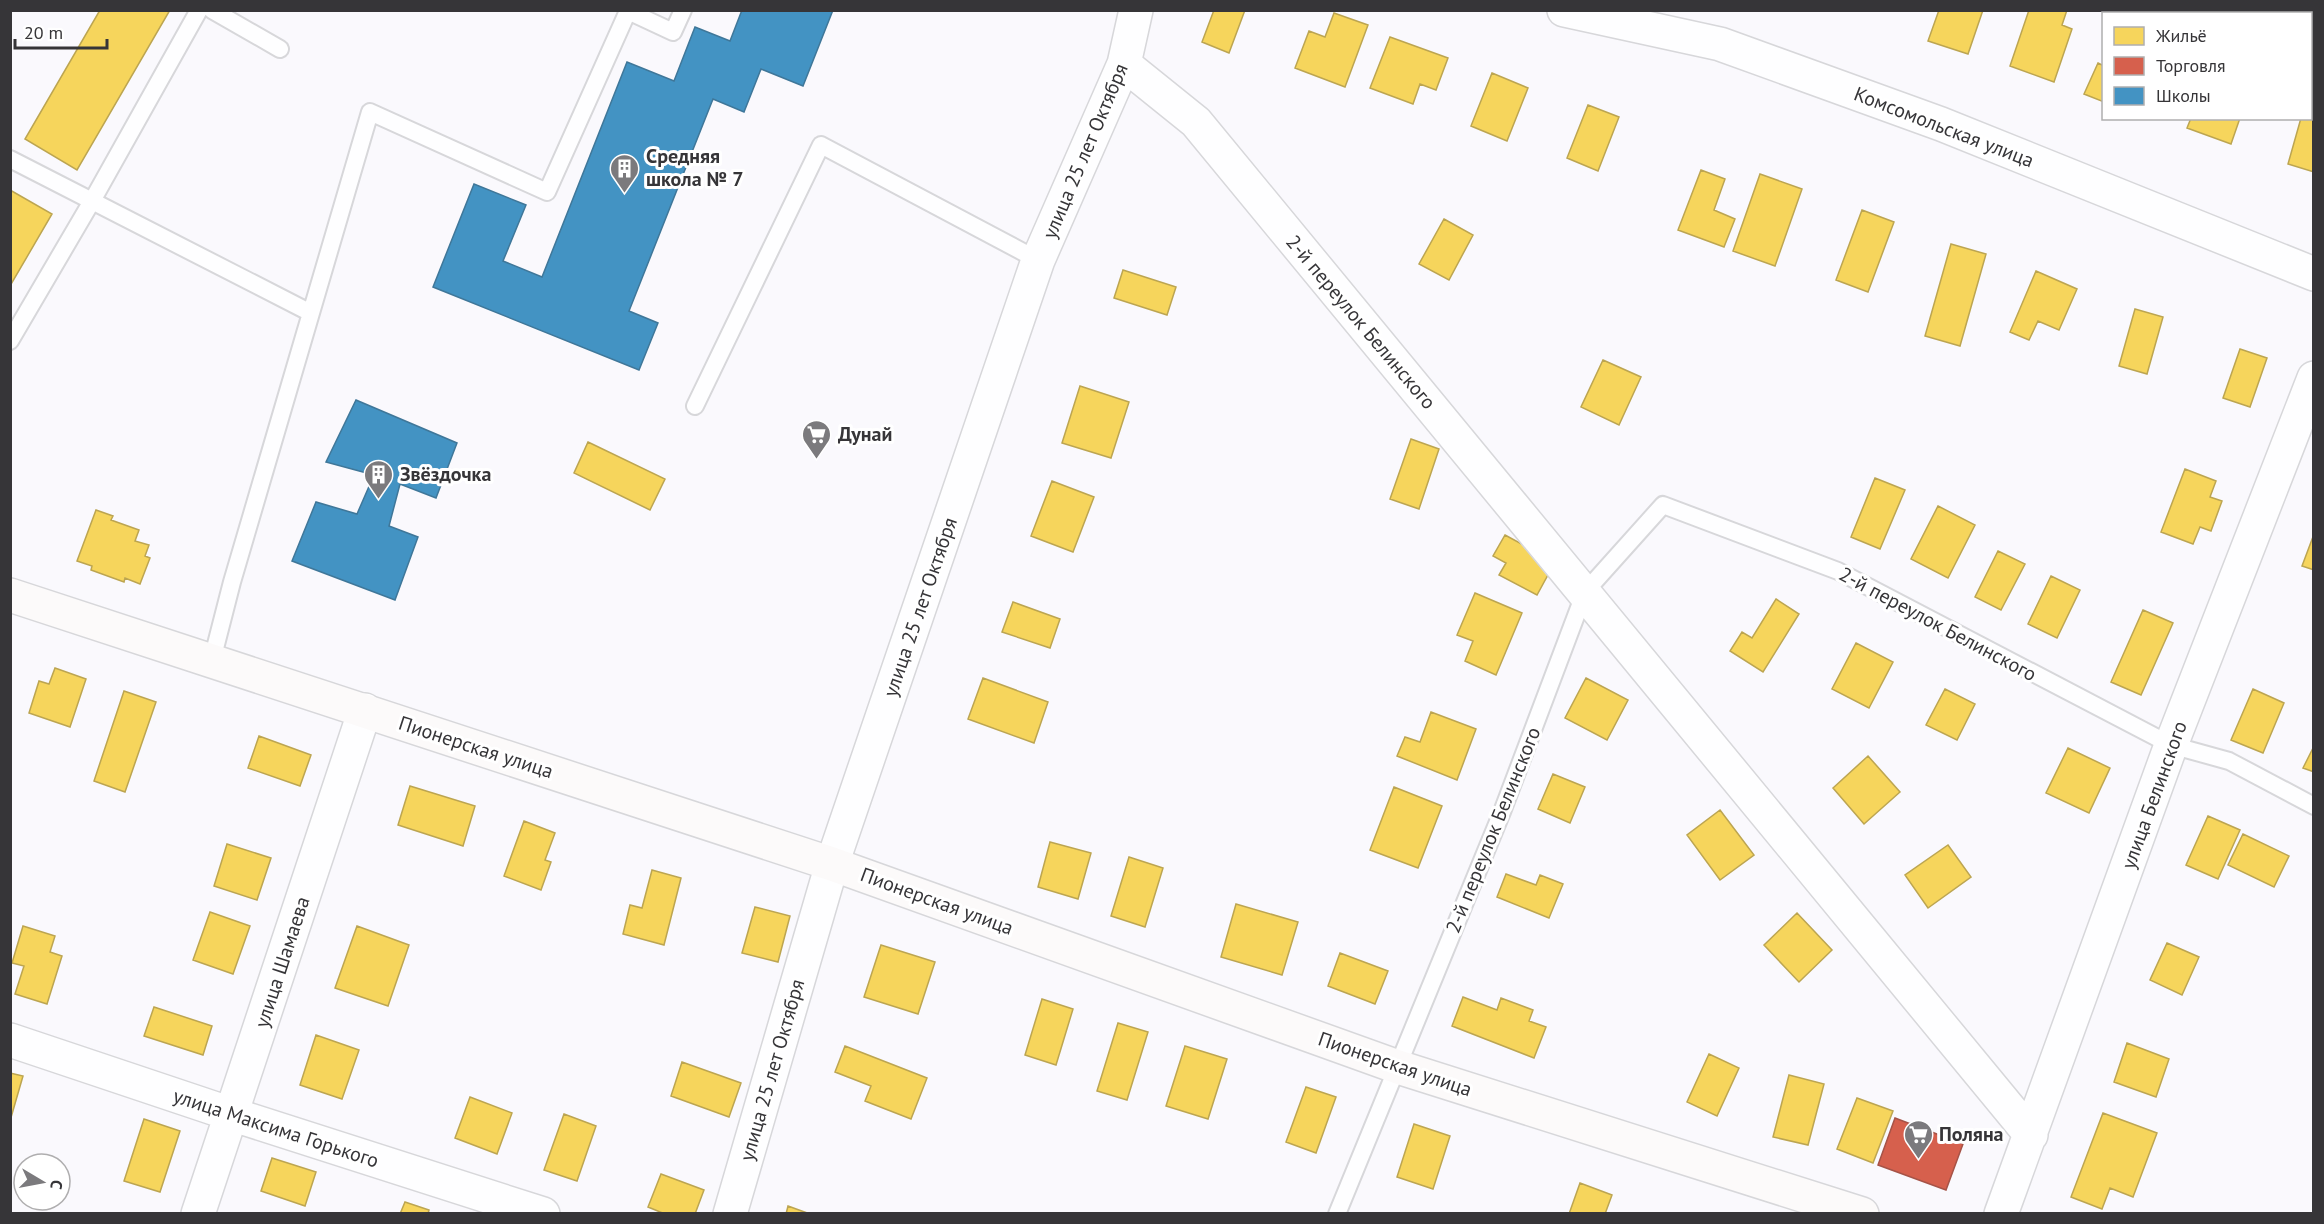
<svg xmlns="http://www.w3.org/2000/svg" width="2324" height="1224" font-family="'PT Sans',sans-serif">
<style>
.homes{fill:#f6d55c;stroke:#bca551;stroke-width:1.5}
.shops{fill:#d6604d;stroke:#a65347;stroke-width:1.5}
.schools{fill:#4393c3;stroke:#3f7799;stroke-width:1.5}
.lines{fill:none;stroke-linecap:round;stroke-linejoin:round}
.lane-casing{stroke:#d7d7da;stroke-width:20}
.street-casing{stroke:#d7d7da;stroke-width:36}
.secondary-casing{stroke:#d7d7da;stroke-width:36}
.lane{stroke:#fefeff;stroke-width:16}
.street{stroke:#fefeff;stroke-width:33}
.secondary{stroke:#fcfafa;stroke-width:33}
.labels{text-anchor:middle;stroke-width:6;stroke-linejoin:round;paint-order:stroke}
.street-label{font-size:20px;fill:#363538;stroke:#fff}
.poi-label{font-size:20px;font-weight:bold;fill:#363538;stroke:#fff;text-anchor:start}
</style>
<rect width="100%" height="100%" fill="#faf9fd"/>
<path class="homes" d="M 100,10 L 170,10 L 77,170 L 25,139 Z
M 1214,10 L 1245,10 L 1229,53 L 1202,42 Z
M 1939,10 L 1983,10 L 1968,54 L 1928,41 Z
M 2029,10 L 2067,10 L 2062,25 L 2072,29 L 2054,82 L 2010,66 Z
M 1334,13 L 1368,25 L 1345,87 L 1295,68 L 1309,31 L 1325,37 Z
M 1390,37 L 1448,58 L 1436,90 L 1420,84 L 1413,104 L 1370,88 Z
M 2098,63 L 2104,66 L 2104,102 L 2084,94 Z
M 1492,73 L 1528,88 L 1507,141 L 1471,126 Z
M 1588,105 L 1619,117 L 1598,171 L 1567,158 Z
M 2310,108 L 2314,109 L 2314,172 L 2288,164 L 2301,118 L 2310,118 Z
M 2191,118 L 2240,118 L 2231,144 L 2187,128 Z
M 1701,170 L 1725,179 L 1714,210 L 1735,219 L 1724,247 L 1678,230 Z
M 1760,174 L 1802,189 L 1775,266 L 1733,251 Z
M 10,190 L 52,214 L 10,286 Z
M 1862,210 L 1894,222 L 1868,292 L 1836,280 Z
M 1444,219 L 1473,235 L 1449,280 L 1419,264 Z
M 1951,244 L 1986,254 L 1960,346 L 1925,336 Z
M 1123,270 L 1176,287 L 1167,315 L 1114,298 Z
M 2036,271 L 2077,289 L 2059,330 L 2038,321 L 2029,340 L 2010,332 Z
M 2135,309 L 2163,317 L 2147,374 L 2119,366 Z
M 2240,349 L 2267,358 L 2250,407 L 2223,398 Z
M 1603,360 L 1641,377 L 1619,425 L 1581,407 Z
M 1080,386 L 1129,402 L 1111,458 L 1062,443 Z
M 1411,439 L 1439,449 L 1419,509 L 1390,499 Z
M 588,442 L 665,479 L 650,510 L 574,473 Z
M 2185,469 L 2216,481 L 2210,497 L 2222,501 L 2211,531 L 2200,527 L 2193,544 L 2161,532 Z
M 1875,478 L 1905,490 L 1880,549 L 1851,537 Z
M 1052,481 L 1094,497 L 1073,552 L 1031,536 Z
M 1938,506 L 1975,525 L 1948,578 L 1911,559 Z
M 96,510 L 113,516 L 111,520 L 139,530 L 135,541 L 149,545 L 145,556 L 150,558 L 140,584 L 125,578 L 124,582 L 91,570 L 92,566 L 77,561 Z
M 2314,534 L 2314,570 L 2302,566 Z
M 1505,535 L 1555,562 L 1537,595 L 1499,575 L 1506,563 L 1493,556 Z
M 1998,551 L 2025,564 L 2001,610 L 1975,597 Z
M 2051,576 L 2080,590 L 2057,638 L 2028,624 Z
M 1475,593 L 1522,613 L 1496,675 L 1465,661 L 1473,641 L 1457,635 Z
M 1776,599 L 1799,614 L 1763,672 L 1730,651 L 1742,632 L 1752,638 Z
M 1013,602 L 1060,619 L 1050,648 L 1002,632 Z
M 2143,610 L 2173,623 L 2141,695 L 2111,682 Z
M 1856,643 L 1893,662 L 1869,708 L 1832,689 Z
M 55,668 L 86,679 L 70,727 L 29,713 L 39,681 L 49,684 Z
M 983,678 L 1048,702 L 1034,743 L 968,719 Z
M 1586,678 L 1628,700 L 1607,740 L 1565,718 Z
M 1945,689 L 1975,704 L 1957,740 L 1926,725 Z
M 2253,689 L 2284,703 L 2263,753 L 2231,740 Z
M 124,691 L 156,702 L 125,792 L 94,781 Z
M 1431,712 L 1476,729 L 1457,780 L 1397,756 L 1405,737 L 1420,742 Z
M 259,736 L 311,755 L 300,786 L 248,768 Z
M 2314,746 L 2314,772 L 2303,768 Z
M 2068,748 L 2110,768 L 2089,813 L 2046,793 Z
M 1868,756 L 1900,792 L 1864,824 L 1833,788 Z
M 1553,774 L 1585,787 L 1570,823 L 1538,809 Z
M 410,786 L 475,806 L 463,846 L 398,825 Z
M 1394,787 L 1442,806 L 1418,868 L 1370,850 Z
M 1720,810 L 1754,855 L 1720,880 L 1687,835 Z
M 2208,816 L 2240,830 L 2218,879 L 2186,865 Z
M 524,821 L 555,833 L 545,860 L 551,862 L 541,890 L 504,876 Z
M 2243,834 L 2289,856 L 2274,887 L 2228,865 Z
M 1050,842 L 1091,853 L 1078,899 L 1038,887 Z
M 227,844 L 271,858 L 257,900 L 214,886 Z
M 1948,845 L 1971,877 L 1928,908 L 1905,875 Z
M 1129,857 L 1163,868 L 1145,927 L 1111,916 Z
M 652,870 L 681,878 L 664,945 L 623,934 L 630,905 L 642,908 Z
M 1506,874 L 1536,885 L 1540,875 L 1563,884 L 1549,918 L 1497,897 Z
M 1236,904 L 1298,922 L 1282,975 L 1221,957 Z
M 755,907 L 790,916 L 778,962 L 742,953 Z
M 210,912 L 250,926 L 233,974 L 193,960 Z
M 1797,913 L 1832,950 L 1799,982 L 1764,945 Z
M 23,926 L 55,936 L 50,952 L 62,956 L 47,1004 L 15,994 L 24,966 L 12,963 Z
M 357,926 L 409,945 L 388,1006 L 335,988 Z
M 2167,943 L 2199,957 L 2182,995 L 2150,980 Z
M 881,945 L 935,962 L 918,1014 L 864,997 Z
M 1340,953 L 1388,971 L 1375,1004 L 1328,986 Z
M 1463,997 L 1497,1010 L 1501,998 L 1533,1010 L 1529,1021 L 1546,1027 L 1534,1058 L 1452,1026 Z
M 1042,999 L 1073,1009 L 1056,1065 L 1025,1055 Z
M 154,1007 L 212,1026 L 203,1055 L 144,1036 Z
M 1118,1023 L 1148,1032 L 1127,1100 L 1097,1091 Z
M 316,1035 L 359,1050 L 342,1099 L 300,1085 Z
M 2127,1043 L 2169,1059 L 2156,1097 L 2114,1082 Z
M 845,1046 L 927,1078 L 911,1119 L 865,1101 L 871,1086 L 835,1072 Z
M 1185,1046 L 1227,1059 L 1208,1119 L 1166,1106 Z
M 1709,1054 L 1739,1068 L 1717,1116 L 1687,1102 Z
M 682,1062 L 741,1083 L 729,1117 L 671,1096 Z
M 10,1073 L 23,1076 L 10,1121 Z
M 1789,1075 L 1824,1084 L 1808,1145 L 1773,1137 Z
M 1306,1087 L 1336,1097 L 1316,1153 L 1286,1142 Z
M 470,1097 L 512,1113 L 497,1154 L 455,1138 Z
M 1857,1098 L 1893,1111 L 1873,1163 L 1837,1149 Z
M 2103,1113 L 2157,1133 L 2133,1197 L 2110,1188 L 2102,1209 L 2071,1197 Z
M 564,1114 L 596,1126 L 577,1181 L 544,1170 Z
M 144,1119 L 180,1131 L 160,1192 L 124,1181 Z
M 1414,1124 L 1450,1136 L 1433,1189 L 1397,1177 Z
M 272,1158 L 316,1172 L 305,1206 L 261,1191 Z
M 661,1174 L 704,1190 L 695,1214 L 665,1214 L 648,1207 Z
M 1580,1183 L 1612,1195 L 1605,1214 L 1569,1214 Z
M 405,1202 L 429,1210 L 428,1214 L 400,1214 Z
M 788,1206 L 810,1214 L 786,1214 Z"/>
<path class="shops" d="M 1895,1118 L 1963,1144 L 1946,1190 L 1878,1165 Z"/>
<path class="schools" d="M 742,10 L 833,10 L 803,86 L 761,69 L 744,112 L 713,99 L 629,311 L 658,323 L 639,370 L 433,287 L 474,184 L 526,205 L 503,261 L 542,277 L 627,62 L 674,81 L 695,27 L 730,41 Z
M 356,400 L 457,443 L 436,498 L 400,484 L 389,526 L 418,537 L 395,600 L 292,561 L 316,502 L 357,514 L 374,475 L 326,462 Z"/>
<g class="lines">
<defs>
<path id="lane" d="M 212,10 L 280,49
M 10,159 L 311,313
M 10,341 L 92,201 L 199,10
M 695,406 L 821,145 L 1038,260
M 212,660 L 232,582 L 370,112 L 547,192 L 628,11 L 673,32 L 683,10
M 1337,1214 L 1502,812 L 1585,592 L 1663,505 L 1838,571 L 2171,745 L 2229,761 L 2314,806"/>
<path id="street" d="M 1564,10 L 1720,44 L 1941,124 L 2314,274
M 1124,64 L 1196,122 L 2031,1135
M 10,1040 L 231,1114 L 543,1214
M 198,1214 L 365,710
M 730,1214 L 832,864 L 1038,260 L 1124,64 L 1136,10
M 2001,1214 L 2171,745 L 2314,378"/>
<path id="secondary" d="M 10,595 L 832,864 L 1398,1067 L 1862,1214"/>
</defs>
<use href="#lane" class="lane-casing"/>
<use href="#street" class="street-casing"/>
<use href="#secondary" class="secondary-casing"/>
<use href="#lane" class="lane"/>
<use href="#street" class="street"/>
<use href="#secondary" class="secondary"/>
</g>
<defs>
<symbol id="building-pin" viewBox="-11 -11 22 30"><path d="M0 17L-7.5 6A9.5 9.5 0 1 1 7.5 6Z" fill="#7b7a7d" stroke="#fff"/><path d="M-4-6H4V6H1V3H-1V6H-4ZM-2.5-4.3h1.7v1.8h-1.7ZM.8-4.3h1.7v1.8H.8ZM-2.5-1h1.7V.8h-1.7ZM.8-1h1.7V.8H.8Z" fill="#fff"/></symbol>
<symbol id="supermarket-pin" viewBox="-11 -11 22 30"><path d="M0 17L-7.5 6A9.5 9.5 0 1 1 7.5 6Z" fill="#7b7a7d" stroke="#fff"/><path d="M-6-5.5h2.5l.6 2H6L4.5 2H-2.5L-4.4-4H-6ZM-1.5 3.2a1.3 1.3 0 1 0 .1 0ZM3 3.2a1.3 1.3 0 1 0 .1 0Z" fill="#fff"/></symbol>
</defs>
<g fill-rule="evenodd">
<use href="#building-pin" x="608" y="152" width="33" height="45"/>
<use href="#supermarket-pin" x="800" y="418" width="33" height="45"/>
<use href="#building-pin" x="362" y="458" width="33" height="45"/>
<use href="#supermarket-pin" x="1902" y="1118" width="33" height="45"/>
</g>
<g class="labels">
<g class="street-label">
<text transform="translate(1944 127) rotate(21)" y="7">Комсомольская улица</text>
<text transform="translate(1085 151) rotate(-67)" y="7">улица 25 лет Октября</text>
<text transform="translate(1361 322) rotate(50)" y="7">2-й переулок Белинского</text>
<text transform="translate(920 607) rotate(-71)" y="7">улица 25 лет Октября</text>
<text transform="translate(1938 624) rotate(28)" y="7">2-й переулок Белинского</text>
<text transform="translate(476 747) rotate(18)" y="7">Пионерская улица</text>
<text transform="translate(2154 795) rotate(-70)" y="7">улица Белинского</text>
<text transform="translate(1493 830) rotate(-68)" y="7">2-й переулок Белинского</text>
<text transform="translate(937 901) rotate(20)" y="7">Пионерская улица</text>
<text transform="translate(282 962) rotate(-72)" y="7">улица Шамаева</text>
<text transform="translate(1395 1064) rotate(19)" y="7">Пионерская улица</text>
<text transform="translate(772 1070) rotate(-74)" y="7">улица 25 лет Октября</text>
<text transform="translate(276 1128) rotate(18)" y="7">улица Максима Горького</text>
</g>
<g class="poi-label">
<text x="646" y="163">Средняя<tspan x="646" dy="23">школа № 7</tspan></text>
<text x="838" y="441">Дунай</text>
<text x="400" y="481">Звёздочка</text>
<text x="1939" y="1141">Поляна</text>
</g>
</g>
<rect width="2324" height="1224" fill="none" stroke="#363538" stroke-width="24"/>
<rect x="2102" y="12" width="210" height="108" fill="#ffffff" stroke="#afaeaf" stroke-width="1.5"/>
<rect x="2114" y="27" width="30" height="18" fill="#f6d55c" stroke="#afaeaf" stroke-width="1.5"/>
<text x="2156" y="42" font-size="18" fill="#363538">Жильё</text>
<rect x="2114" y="57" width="30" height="18" fill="#d6604d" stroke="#afaeaf" stroke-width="1.5"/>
<text x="2156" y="72" font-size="18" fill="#363538">Торговля</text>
<rect x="2114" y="87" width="30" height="18" fill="#4393c3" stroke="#afaeaf" stroke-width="1.5"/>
<text x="2156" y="102" font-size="18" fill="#363538">Школы</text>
<g transform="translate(42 1182) rotate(100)"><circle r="28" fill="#ffffff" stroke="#afaeaf" stroke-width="1.5"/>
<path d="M0-4.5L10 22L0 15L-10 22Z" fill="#7b7a7d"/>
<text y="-9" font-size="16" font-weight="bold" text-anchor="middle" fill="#363538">С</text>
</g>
<path d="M15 39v9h92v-9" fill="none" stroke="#363538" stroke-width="3"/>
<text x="24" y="39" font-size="18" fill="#363538" stroke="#ffffff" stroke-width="4.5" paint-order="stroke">20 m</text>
</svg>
